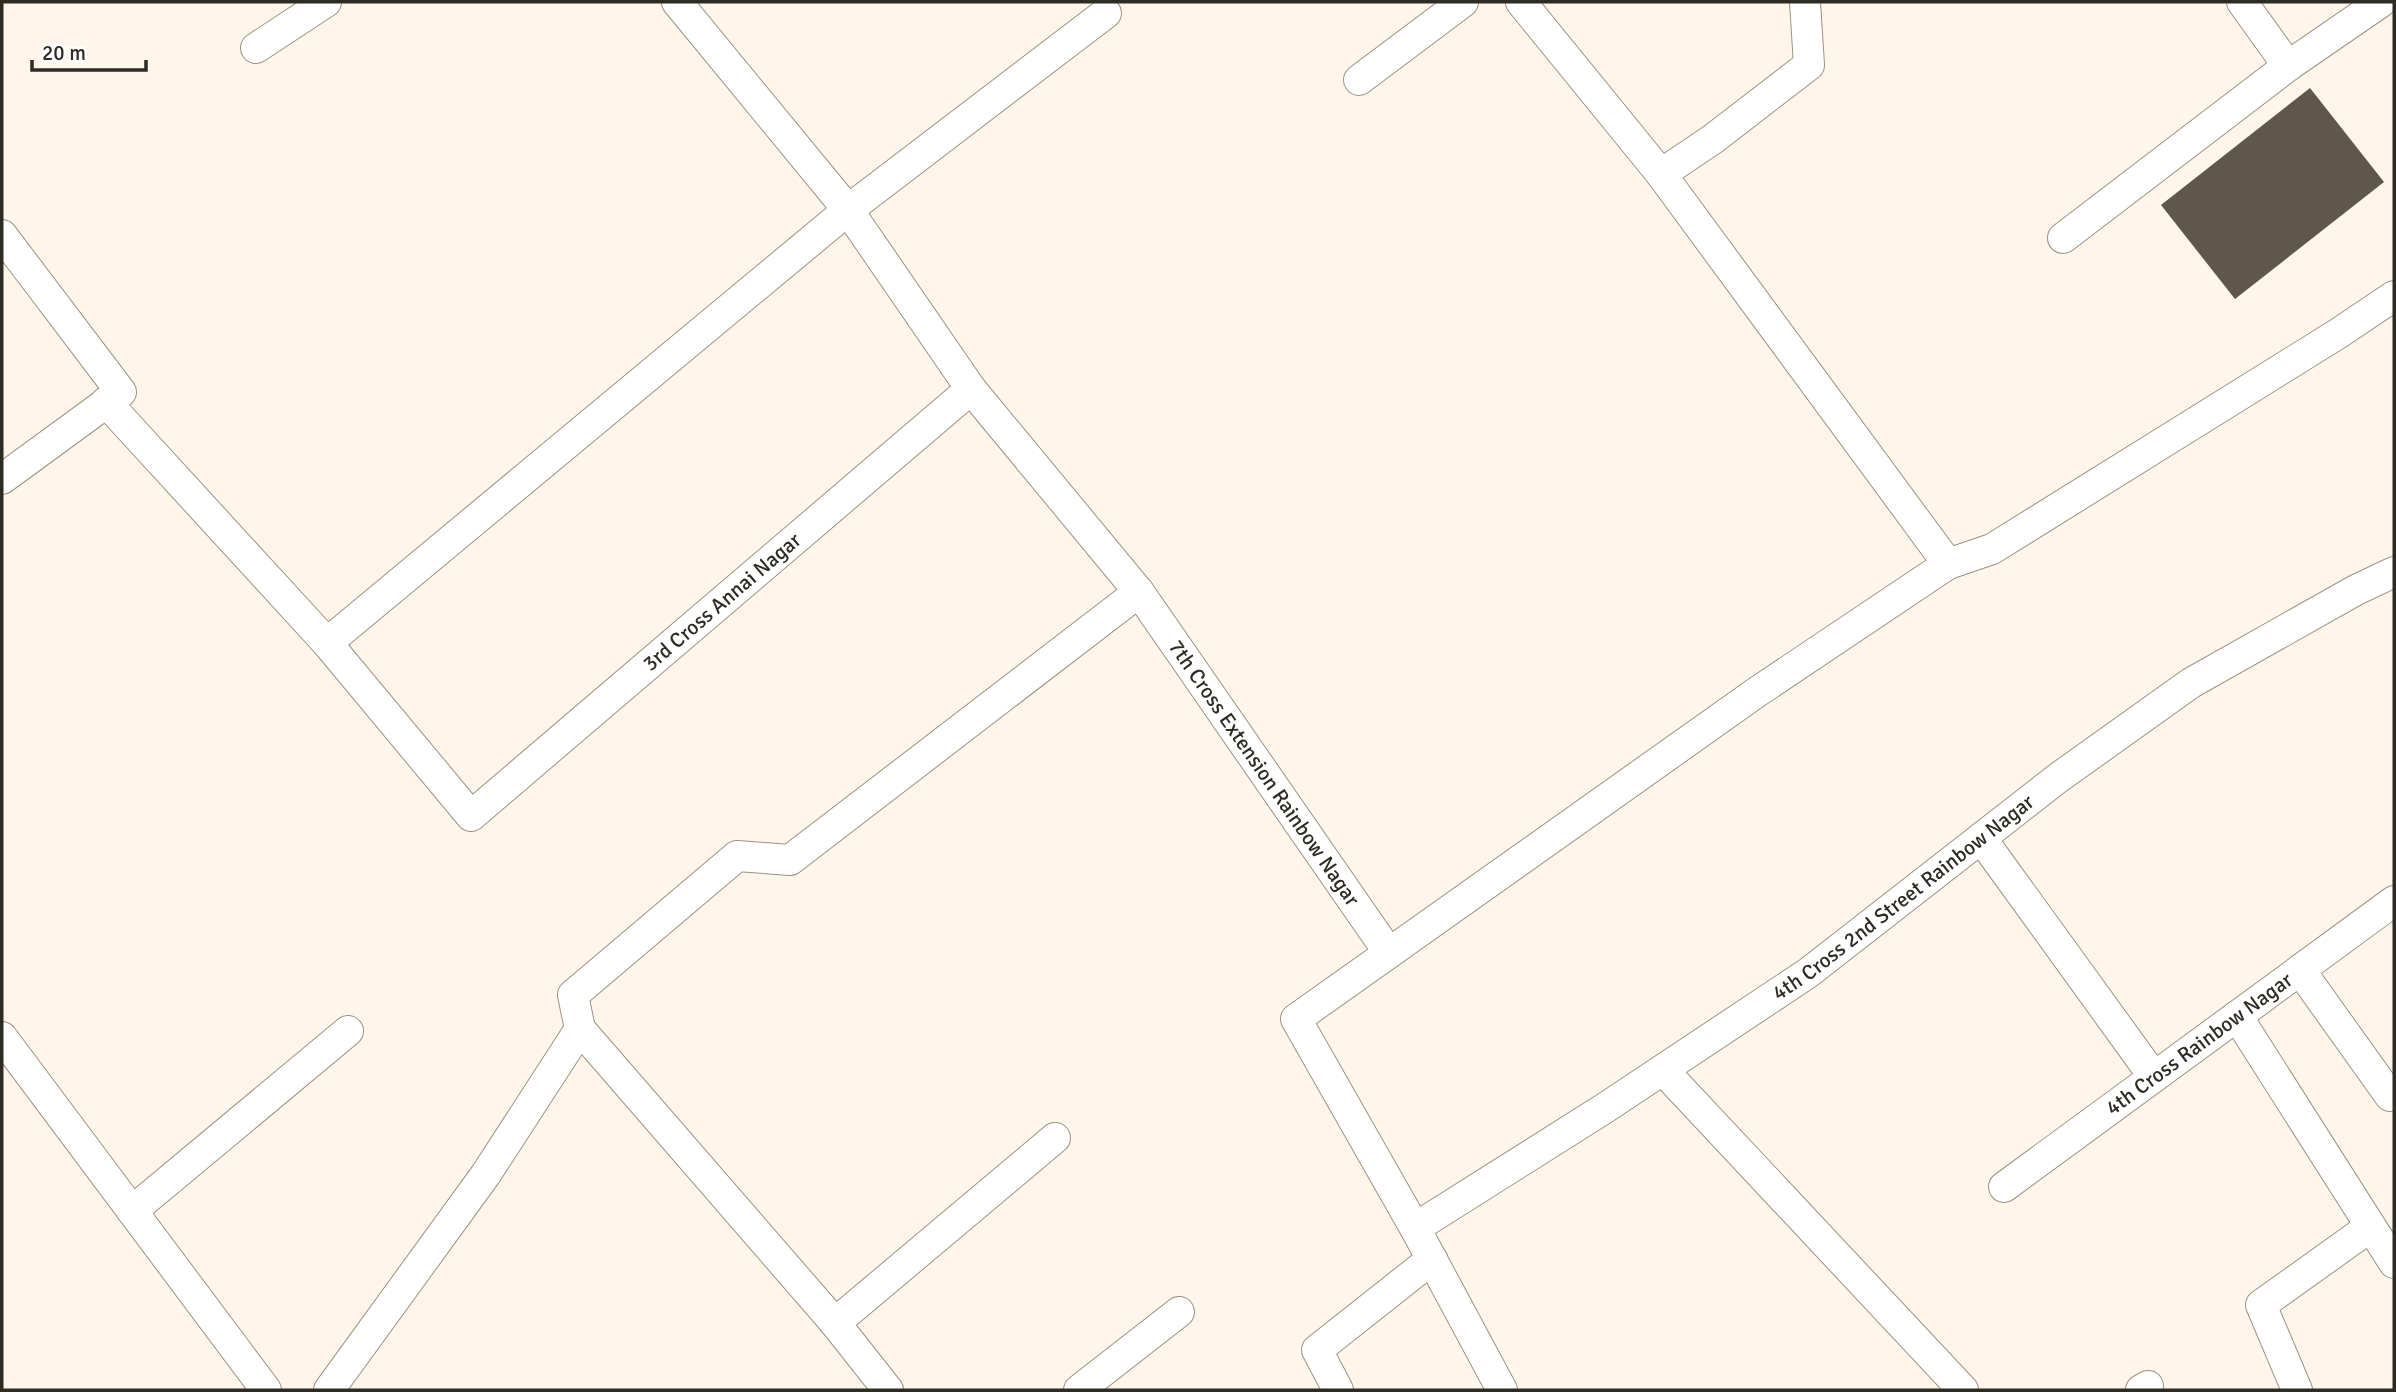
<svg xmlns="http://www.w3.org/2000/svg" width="2396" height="1392" font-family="Signika,sans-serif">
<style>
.building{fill:#60574a}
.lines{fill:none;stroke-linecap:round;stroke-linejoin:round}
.minor-casing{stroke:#9c9285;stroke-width:32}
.minor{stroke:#fff;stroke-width:30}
.labels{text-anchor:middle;stroke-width:7;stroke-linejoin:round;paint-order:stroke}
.street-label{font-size:21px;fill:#2e2a24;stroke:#fff}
</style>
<rect width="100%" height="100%" fill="#fef6ea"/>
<path class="building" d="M 2310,88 L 2384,182 L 2235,299 L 2161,205 Z"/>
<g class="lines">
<defs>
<g id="minor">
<path id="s1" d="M 677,2 L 848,210 L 971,389 L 1139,592 L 1389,953"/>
<path d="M 1521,2 L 1661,174 L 1948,564"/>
<path d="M 2242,2 L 2288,66"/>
<path d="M 256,48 L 326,2"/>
<path d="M 1359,80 L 1463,2"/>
<path d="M 1661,174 L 1713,139 L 1809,65 L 1805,2"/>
<path d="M 2,235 L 121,392 L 2,479"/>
<path d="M 2063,238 L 2288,66 L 2381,2"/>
<path id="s2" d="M 106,402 L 327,643 L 471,816 L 971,389"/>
<path d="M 327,643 L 848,210 L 1106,13"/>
<path d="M 1981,838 L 2154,1077"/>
<path d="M 2300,970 L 2390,1096"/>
<path d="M 2237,1016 L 2394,1263"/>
<path d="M 580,1029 L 835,1323 L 888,1390"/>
<path d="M 2,1037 L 266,1390"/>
<path d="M 1663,1070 L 1963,1390"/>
<path id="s3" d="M 2004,1187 L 2394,901"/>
<path d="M 132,1211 L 348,1031"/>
<path id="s4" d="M 1415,1228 L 1605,1108 L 1808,973 L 2058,778 L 2191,683 L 2356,590 L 2394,572"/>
<path d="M 835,1323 L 1055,1138"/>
<path d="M 329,1390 L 486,1174 L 580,1029 L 573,995 L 737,856 L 790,860 L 1139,592"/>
<path d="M 1079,1390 L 1179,1312"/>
<path d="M 1338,1390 L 1317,1350 L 1432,1259"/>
<path d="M 1502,1390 L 1415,1228 L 1296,1019 L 1757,692 L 1948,564 L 1992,549 L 2339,333 L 2394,296"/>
<path d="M 2141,1390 L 2148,1386"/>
<path d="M 2297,1390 L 2261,1305 L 2370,1227"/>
</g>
</defs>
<use href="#minor" class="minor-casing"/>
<use href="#minor" class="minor"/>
</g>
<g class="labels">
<g class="street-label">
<text dy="7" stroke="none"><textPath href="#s2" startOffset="882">3rd Cross Annai Nagar</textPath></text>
<text dy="7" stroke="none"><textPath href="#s1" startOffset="970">7th Cross Extension Rainbow Nagar</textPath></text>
<text dy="7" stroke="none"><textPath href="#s4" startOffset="590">4th Cross 2nd Street Rainbow Nagar</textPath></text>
<text dy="7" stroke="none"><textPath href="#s3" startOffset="242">4th Cross Rainbow Nagar</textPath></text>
</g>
</g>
<rect width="2396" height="1392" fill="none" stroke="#2e2a24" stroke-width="7"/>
<path d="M32 60v10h114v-10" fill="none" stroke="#2e2a24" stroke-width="3.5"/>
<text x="42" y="60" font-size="21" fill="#2e2a24" stroke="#ffffff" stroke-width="5" paint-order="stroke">20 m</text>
</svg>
